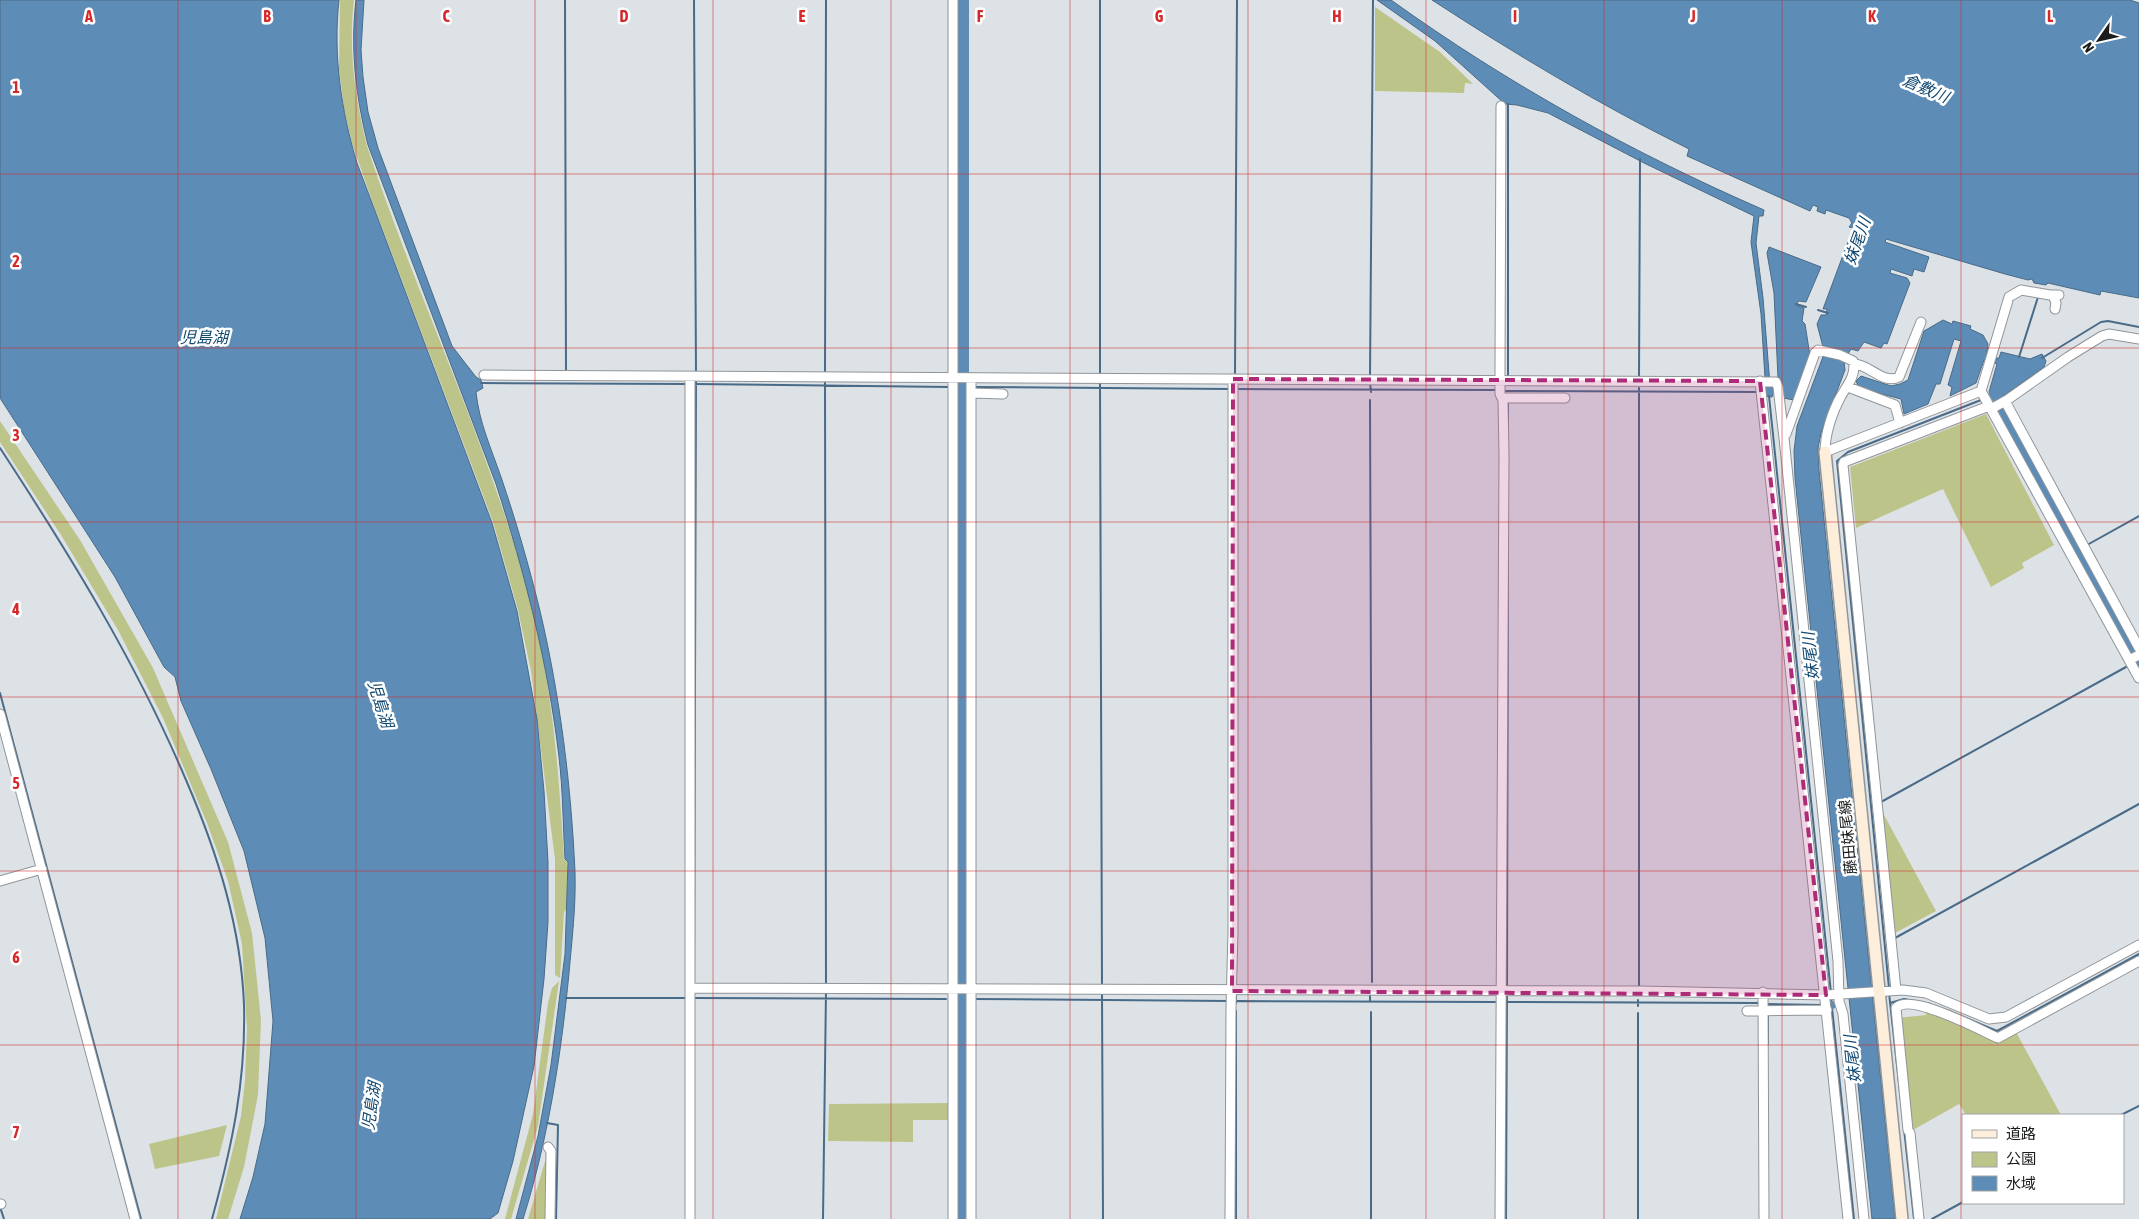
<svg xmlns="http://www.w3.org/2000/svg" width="2139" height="1219" font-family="'Asap Condensed','Noto Sans JP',sans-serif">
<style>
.green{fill:#bdc48a}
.water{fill:#5d8db6;stroke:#496b88}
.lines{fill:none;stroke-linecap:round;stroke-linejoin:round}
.stream{stroke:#496b88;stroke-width:2}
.canal{stroke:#5d8db6;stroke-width:8}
.river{stroke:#5d8db6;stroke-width:12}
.street-casing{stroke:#909599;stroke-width:11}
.secondary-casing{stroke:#909599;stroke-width:14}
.street{stroke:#fff;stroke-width:9}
.secondary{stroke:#fceedb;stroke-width:11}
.marked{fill:#ae2c77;fill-opacity:0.2;stroke:#ae2c77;stroke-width:4;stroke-dasharray:10 6;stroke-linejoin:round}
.grid{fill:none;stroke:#d62828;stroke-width:1;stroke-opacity:0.55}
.labels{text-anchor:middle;stroke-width:5;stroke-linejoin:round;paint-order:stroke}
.street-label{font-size:15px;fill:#1a1c1e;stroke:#fff}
.water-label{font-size:16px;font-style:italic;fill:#0f4870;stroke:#fff}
.grid-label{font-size:16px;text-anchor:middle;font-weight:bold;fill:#d62828;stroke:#fff;stroke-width:5;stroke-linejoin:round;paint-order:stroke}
</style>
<rect width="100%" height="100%" fill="#dde2e7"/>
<path class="green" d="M 340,0 L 354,0 C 348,50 355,97 367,146 C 418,301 492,450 532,608 C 553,691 559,775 564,859 L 567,862 L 567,908 L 564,912 L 560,978 L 555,975 L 555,859 L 531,671 L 518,610 L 493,522 L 372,201 L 352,143 L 344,108 L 339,69 Z
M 1375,7 L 1440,52 L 1473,84 L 1465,83 L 1464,93 L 1375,91 Z
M 1986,414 L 2054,545 L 2022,563 L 2024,568 L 1991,587 L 1943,489 L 1856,528 L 1850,467 Z
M 0,421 L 80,540 L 153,668 L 228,842 L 252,933 L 261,1020 L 258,1095 L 244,1167 L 228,1219 L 216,1219 L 241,1116 L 245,1080 L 247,1029 L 242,944 L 228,881 L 207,823 L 163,718 L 118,630 L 61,535 L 0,442 Z
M 1879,805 L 1883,807 L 1883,813 L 1936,911 L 1895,933 L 1893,933 Z
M 559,981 L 538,1126 L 511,1219 L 505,1219 L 533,1114 L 548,1003 L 552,988 Z
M 1925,1009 L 1996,1040 L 2016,1032 L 2061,1115 L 1966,1115 L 1959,1104 L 1913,1130 L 1909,1129 L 1897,1018 L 1926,1015 Z
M 951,1103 L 950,1120 L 913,1120 L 913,1142 L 828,1141 L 829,1104 Z
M 227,1125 L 219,1156 L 155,1169 L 149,1144 Z
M 546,1158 L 550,1158 L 550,1219 L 528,1219 Z"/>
<path class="water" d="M 0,0 L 339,0 C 333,55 341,110 357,163 L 492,523 L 517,611 L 537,719 L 544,791 L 548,862 L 548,922 L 544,979 L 534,1066 L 513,1161 L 498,1213 L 490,1219 L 240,1219 L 253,1177 L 265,1124 L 273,1021 L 265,938 L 244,851 L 211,769 L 181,701 L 175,677 L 164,667 L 115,577 L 0,398 Z
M 356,0 L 364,0 L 361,50 L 363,77 L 368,112 L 378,148 L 452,346 L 476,377 L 481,380 L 483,388 L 476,392 C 479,422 491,448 501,477 C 516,521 529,566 540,611 C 560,696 571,784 575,872 C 576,906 572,939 569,973 C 561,1056 548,1140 523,1219 L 516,1219 L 538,1136 L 551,1065 L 565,954 L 568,862 L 565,859 C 563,825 563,791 559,757 C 548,663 525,574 496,484 L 368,145 C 356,97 350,50 356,0 Z
M 1377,0 L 1391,0 C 1508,84 1633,153 1764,210 L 1763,216 L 1759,216 L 1756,243 L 1763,298 L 1770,385 L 1774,391 L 1772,397 L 1764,396 L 1765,378 L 1761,314 L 1751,242 L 1754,216 L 1644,163 L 1548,113 L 1517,105 L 1505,104 L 1435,41 Z
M 1432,0 L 2130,0 L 2139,3 L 2139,298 L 2101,291 L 2100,295 L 2048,283 L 2046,285 L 2034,283 L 2032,279 L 2028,280 L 2005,274 L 1886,239 L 1885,242 L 1929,257 L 1924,272 L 1914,269 L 1912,276 L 1891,269 L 1890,273 L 1907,278 L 1910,283 L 1887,344 L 1884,343 L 1881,348 L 1864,342 L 1858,351 L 1851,349 L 1848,354 L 1823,347 L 1817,324 L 1821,315 L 1826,315 L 1827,309 L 1823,309 L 1852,231 L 1864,235 L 1865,231 L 1849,227 L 1852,223 L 1849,218 L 1826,210 L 1825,214 L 1817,211 L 1818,207 L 1813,205 L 1810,211 L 1687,156 L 1689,149 C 1600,105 1515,54 1432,0 Z
M 1769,247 L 1821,267 L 1806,302 L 1799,301 L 1797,303 L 1797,306 L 1804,308 L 1802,321 L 1805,324 L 1810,356 L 1794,400 L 1783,398 L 1778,378 L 1774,293 L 1767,253 Z
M 1943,320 L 1952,324 L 1953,321 L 1971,326 L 1970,329 L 1983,335 L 1988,344 L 1986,360 L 1984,360 L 1976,383 L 1950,396 L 1952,387 L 1948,385 L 1961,341 L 1954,339 L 1940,384 L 1936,384 L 1928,404 L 1904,414 L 1901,399 L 1859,388 L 1856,381 L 1861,376 L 1891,386 L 1900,384 L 1908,380 L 1924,331 Z
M 2001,352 L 2030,359 L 2042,354 L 2046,361 L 2044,367 L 2002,397 L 2002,399 L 1999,397 L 1995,400 L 1995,403 L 1989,392 L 1997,364 L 1995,363 L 1997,358 L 1999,358 Z
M 1824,354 L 1840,358 L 1844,361 L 1845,370 L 1821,433 L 1818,448 L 1819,470 L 1895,1219 L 1872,1219 L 1795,478 L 1794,451 L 1797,426 Z"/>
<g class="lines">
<path class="stream" d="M 565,0 L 566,373
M 694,0 L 696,374
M 1796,304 L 1806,307
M 1818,310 L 1828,313
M 2019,357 L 2038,297
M 2042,358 L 2101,322 L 2108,321 L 2139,327
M 1235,373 L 1237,0
M 825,374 L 826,0
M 1100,375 L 1100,0
M 1370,377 L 1373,0
M 1508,377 L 1508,104
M 1639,377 L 1640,159
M 825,379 L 826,987
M 1100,382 L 1102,985
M 1370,382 L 1371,392
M 481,383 L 686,384
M 694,384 L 949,387
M 956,387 L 969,387
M 974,387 L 1229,389
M 1236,389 L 1496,390
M 1504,391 L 1759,392
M 1769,396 L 1831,993
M 1370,400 L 1372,982
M 1508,447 L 1508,401
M 0,448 C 70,555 136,662 186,780 C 217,852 241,926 244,1005 C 246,1081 232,1146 212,1219
M 2087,545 L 2139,516
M 0,693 L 141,1219
M 1881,802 L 2126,667
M 1895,938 L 2139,804
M 694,984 L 696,379
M 1236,986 L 1236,976
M 1507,987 L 1508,534
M 1889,988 L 1837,461 L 1848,452 L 1981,400
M 1639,989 L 1639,388
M 1102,993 L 1103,1219
M 1889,993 L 1914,1219
M 566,998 L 686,998
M 693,998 L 946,999
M 1831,998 L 1854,1219
M 694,999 L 694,1132
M 974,999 L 1229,1001
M 957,1000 L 967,999
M 1638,1000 L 1638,1006
M 1237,1001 L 1495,1002
M 1370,1001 L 1370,995
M 1506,1002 L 1761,1003
M 1236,1003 L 1236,993
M 1890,1003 L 1904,999 L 1931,1004
M 1766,1004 L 1823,1005
M 1947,1010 L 1997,1031 L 2139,954
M 1768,1044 L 1768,1014
M 2121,1115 L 2139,1106
M 547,1123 L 558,1125 L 556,1219
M 0,1207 L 4,1219
M 823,1219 L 826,991
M 1236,1219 L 1236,1011
M 1371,1219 L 1371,1012
M 1506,1219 L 1507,994
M 1638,1219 L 1638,1013
M 1932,1219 L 1963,1202"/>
<path class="canal" d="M 1831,1005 L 1832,1005"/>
<path class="river" d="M 2002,384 L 1995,393 L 2002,406 L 2139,660
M 963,1219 L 963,0"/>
<defs>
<path id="street" d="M 953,0 L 953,1219
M 2053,295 L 2056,303 L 2055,309
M 1854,364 C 1869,364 1883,385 1899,377 L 1921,322
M 484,375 L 1776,382 L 1778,387 L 1784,438 L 1838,961 L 1839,1001 L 1843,1014 L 1864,1219
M 690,378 L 690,1219
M 971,379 L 971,393 L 1003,394
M 1760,381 L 1848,1219
M 1848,387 L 1895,405 L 1900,423
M 1981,391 L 2009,297 L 2021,290 L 2050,295 L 2059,295
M 971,393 L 971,1219
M 1502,398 L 1565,398
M 2005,401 L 2139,648
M 1991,409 L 2007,400 L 2068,357 L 2102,336 L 2109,334 L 2139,339
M 1786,434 L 1815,353 L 1818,350 L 1840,355 L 1853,361 C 1857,374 1847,386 1841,396 C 1832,412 1825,434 1825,452 L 1981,391 L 2139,678
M 2129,660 L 2139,655
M 0,714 L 135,1219
M 0,881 L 42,869
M 691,988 L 1640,991 L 1826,995 L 1903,990 L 1926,993 L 1989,1019 L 2006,1017 L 2139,945
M 1896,990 L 1843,465 L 1844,462 L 1989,406
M 1763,992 L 1764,1219
M 1747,1011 L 1827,1010
M 548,1147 L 551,1151 L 550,1219
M 0,1204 L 1,1204
M 1230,1219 L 1231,1008 L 1233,932 L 1233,379
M 1500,1219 L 1504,455 L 1503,400 L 1500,394 L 1500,369 L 1501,106
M 1919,1219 L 1910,1133 L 1908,1130 L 1896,1008 C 1910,992 1980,1030 1998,1038 L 2139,961"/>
<path id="secondary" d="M 1825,452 L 1902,1219"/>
</defs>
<use href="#street" class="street-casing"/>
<use href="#secondary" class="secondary-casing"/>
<use href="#street" class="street"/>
<use href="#secondary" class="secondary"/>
</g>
<path class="marked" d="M 1233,379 L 1760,381 L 1826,995 L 1232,991 Z"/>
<path class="grid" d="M 178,0 L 178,1219M 356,0 L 356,1219M 535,0 L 535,1219M 713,0 L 713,1219M 891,0 L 891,1219M 1070,0 L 1070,1219M 1248,0 L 1248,1219M 1426,0 L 1426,1219M 1604,0 L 1604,1219M 1782,0 L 1782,1219M 1961,0 L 1961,1219M 0,174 L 2139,174M 0,348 L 2139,348M 0,522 L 2139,522M 0,697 L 2139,697M 0,871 L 2139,871M 0,1045 L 2139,1045"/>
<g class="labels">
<g class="street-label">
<text transform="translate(1848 837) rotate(-95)" y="5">藤田妹尾線</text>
</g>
<g class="water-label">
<text transform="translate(1926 88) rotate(23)" y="6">倉敷川</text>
<text transform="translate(1857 241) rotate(-70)" y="6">妹尾川</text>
<text x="204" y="343">児島湖</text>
<text transform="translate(1810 656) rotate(-96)" y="6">妹尾川</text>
<text transform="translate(381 704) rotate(72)" y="6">児島湖</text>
<text transform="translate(1852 1059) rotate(-96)" y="6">妹尾川</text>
<text transform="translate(371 1106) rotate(-82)" y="6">児島湖</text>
</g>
</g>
<g class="grid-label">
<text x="89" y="22">A</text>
<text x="267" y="22">B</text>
<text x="446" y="22">C</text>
<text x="624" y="22">D</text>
<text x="802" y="22">E</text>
<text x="980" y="22">F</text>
<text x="1159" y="22">G</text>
<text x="1337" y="22">H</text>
<text x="1515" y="22">I</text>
<text x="1693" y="22">J</text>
<text x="1872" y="22">K</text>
<text x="2050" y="22">L</text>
<text x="16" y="93">1</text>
<text x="16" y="267">2</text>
<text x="16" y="441">3</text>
<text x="16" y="615">4</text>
<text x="16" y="789">5</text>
<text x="16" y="963">6</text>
<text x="16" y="1138">7</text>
</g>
<rect x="1962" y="1114" width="162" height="90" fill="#ffffff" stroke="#a3a4a5"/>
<rect x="1972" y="1130" width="25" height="8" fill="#fceedb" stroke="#a3a4a5"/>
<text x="2006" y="1139" font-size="15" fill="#1a1c1e">道路</text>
<rect x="1972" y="1152" width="25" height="15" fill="#bdc48a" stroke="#a3a4a5"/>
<text x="2006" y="1164" font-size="15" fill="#1a1c1e">公園</text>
<rect x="1972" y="1176" width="25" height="15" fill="#5d8db6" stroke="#a3a4a5"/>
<text x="2006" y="1189" font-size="15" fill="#1a1c1e">水域</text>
<g transform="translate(2099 40) rotate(236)" stroke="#ffffff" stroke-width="4" paint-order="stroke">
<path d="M0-4L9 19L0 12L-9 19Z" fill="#1a1c1e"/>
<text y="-8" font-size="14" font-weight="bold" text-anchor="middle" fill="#1a1c1e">N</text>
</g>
</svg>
